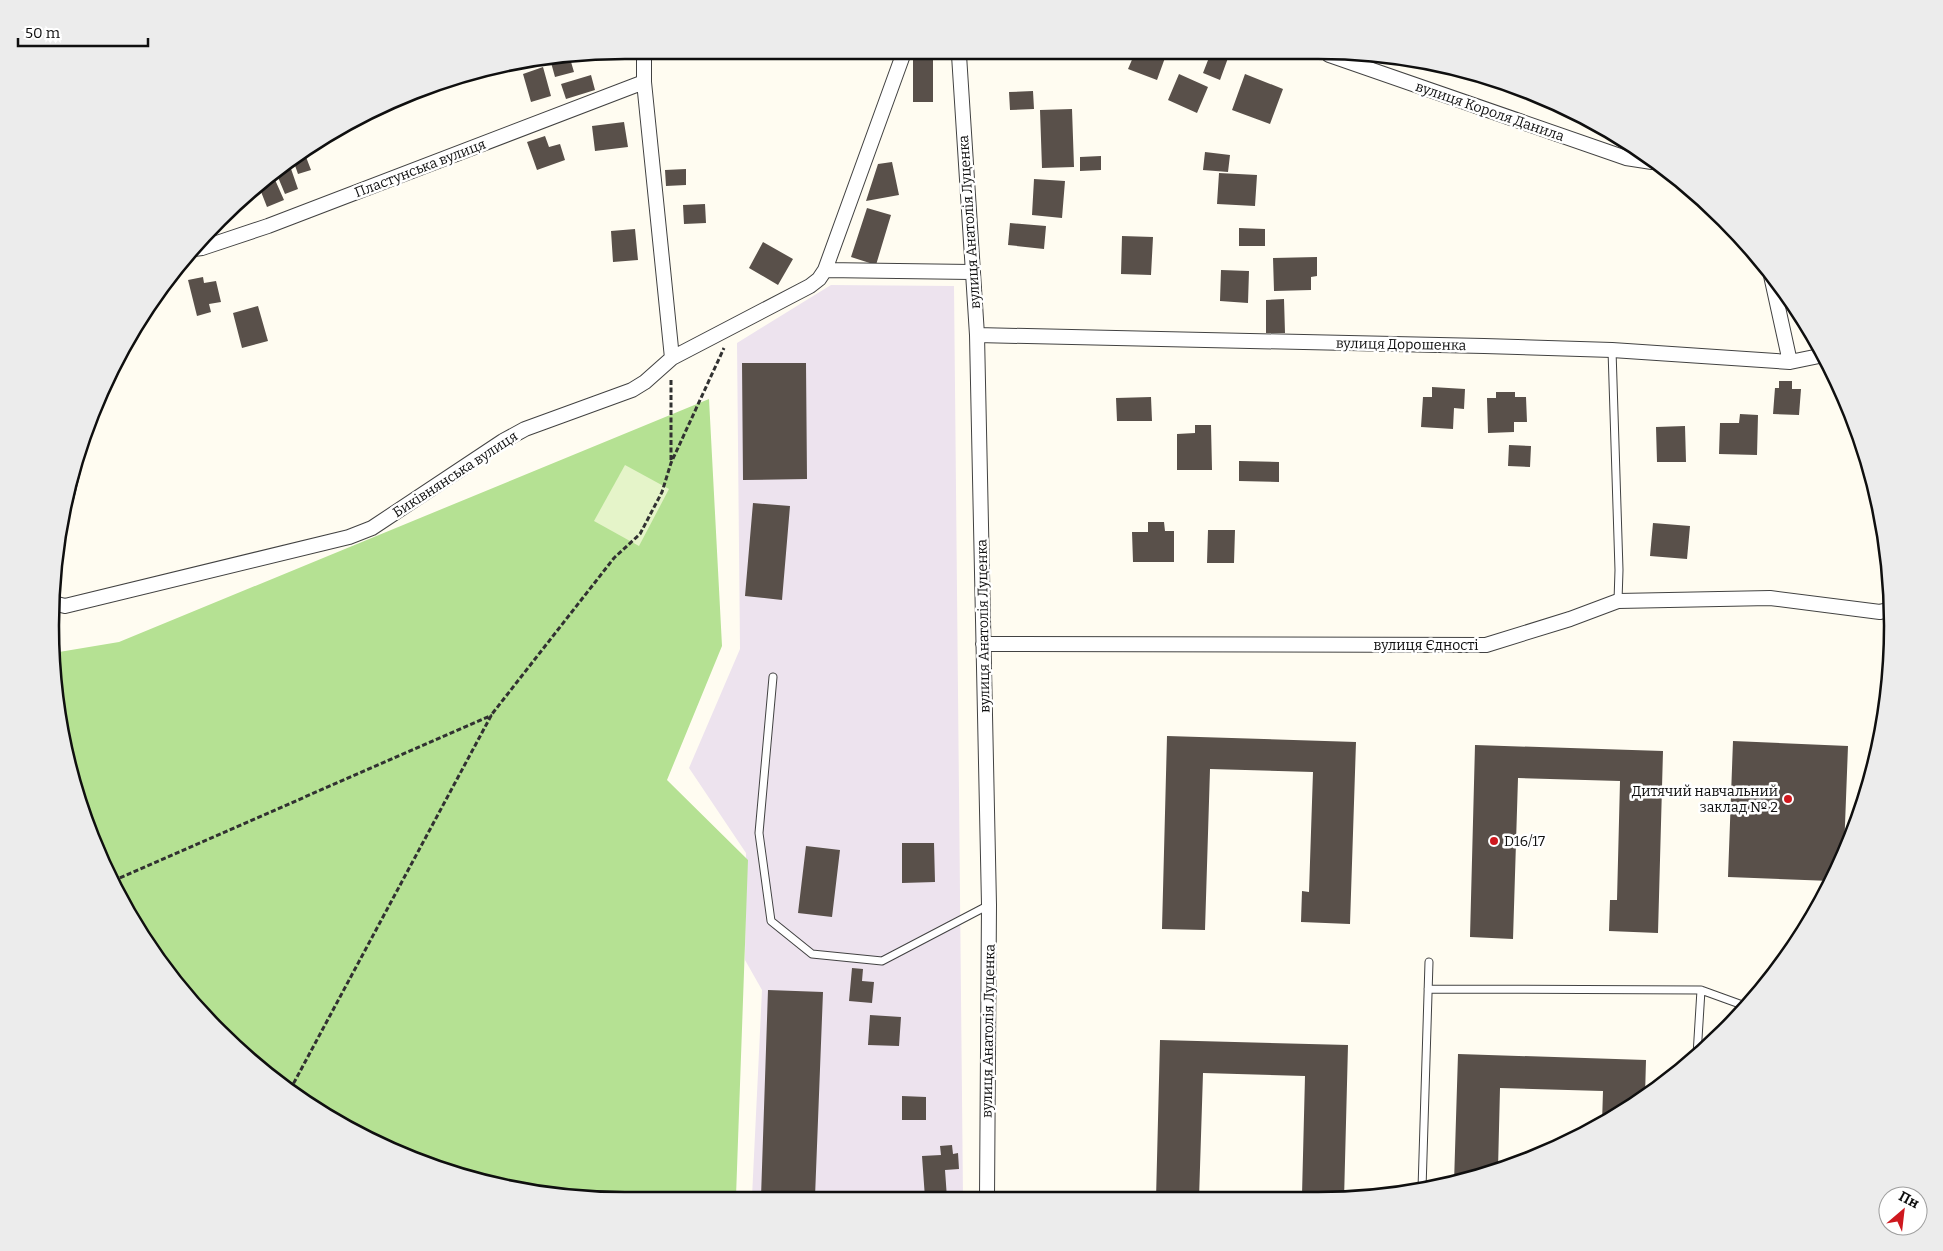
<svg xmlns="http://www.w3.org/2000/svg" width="1943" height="1251" font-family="Bitter,serif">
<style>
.industrial{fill:#ede3ee}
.forest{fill:#b5e193}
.pitch{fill:#e5f4c9}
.building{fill:#59504a}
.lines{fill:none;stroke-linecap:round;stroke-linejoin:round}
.service-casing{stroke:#424242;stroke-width:9}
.minor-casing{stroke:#424242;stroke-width:16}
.path{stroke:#313131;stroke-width:3;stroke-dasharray:5 2.5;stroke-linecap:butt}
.service{stroke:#fff;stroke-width:7}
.minor{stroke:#fff;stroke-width:14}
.poi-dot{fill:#ce181e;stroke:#fff;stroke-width:2}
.labels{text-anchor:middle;stroke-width:5;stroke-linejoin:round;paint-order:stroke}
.street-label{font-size:14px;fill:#0f0f0f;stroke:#fff}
.poi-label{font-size:14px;fill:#0f0f0f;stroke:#fff;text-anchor:end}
.rim{fill:none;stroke:#0f0f0f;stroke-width:2.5}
</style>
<rect width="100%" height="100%" fill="#fffcf1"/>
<path class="industrial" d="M 831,285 L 954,286 L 963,1198 L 752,1197 L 762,990 L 745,960 L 746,853 L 689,768 L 740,649 L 737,343 Z"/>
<path class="forest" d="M 709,399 L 722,646 L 667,780 L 748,860 L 736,1197 L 551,1196 L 405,1157 L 338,1124 L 246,1058 L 147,945 L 94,846 L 70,774 L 55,700 L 53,653 L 119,642 Z"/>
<path class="pitch" d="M 625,465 L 669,489 L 639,546 L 594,521 Z"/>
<path class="building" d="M 563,55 L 569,55 L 574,72 L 555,77 L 550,59 Z
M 913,55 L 933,55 L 933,102 L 913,102 Z
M 1134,55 L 1166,55 L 1157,80 L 1128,69 Z
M 1210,55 L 1219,55 L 1228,58 L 1220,80 L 1203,73 Z
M 543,67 L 551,96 L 531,102 L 523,74 Z
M 1179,74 L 1208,87 L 1197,113 L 1168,100 Z
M 1245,74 L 1283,89 L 1270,124 L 1232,110 Z
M 591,75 L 595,90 L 566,99 L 561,84 Z
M 1033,91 L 1034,109 L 1010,110 L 1009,92 Z
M 1072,109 L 1074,167 L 1042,168 L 1040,110 Z
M 624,122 L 628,147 L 595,151 L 592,126 Z
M 545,136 L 549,147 L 560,144 L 565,160 L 537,170 L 527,142 Z
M 303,149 L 311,170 L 298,174 L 292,157 Z
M 1205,152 L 1230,155 L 1228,172 L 1203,170 Z
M 1101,156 L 1101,170 L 1080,171 L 1080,157 Z
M 892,162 L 899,195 L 866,201 L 878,164 Z
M 289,163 L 298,189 L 285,194 L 275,170 Z
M 686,169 L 686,185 L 666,186 L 665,170 Z
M 272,173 L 284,200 L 267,207 L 258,184 Z
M 1219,173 L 1257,175 L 1255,206 L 1217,204 Z
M 1034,179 L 1065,181 L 1062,218 L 1032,215 Z
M 705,204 L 706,223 L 684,224 L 683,205 Z
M 234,205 L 238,212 L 220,221 L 220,220 Z
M 867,208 L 891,215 L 876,265 L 851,257 Z
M 1010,223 L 1046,226 L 1044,249 L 1008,245 Z
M 1239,228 L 1265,229 L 1265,246 L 1239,246 Z
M 635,229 L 638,260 L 613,262 L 611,231 Z
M 1122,236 L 1153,237 L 1151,275 L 1121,274 Z
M 763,242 L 793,259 L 778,285 L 749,268 Z
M 1317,257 L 1317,276 L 1311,277 L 1311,290 L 1274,291 L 1273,258 Z
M 1221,270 L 1249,271 L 1248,303 L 1220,301 Z
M 203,277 L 204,283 L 216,281 L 221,302 L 209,304 L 211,312 L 197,316 L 188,280 Z
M 1284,299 L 1285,333 L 1266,333 L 1266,300 Z
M 258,306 L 268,341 L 242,348 L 233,313 Z
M 742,363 L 806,363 L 807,479 L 743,480 Z
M 1779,381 L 1792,381 L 1792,389 L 1801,389 L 1799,415 L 1773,414 L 1775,388 L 1779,388 Z
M 1432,387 L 1465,389 L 1464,409 L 1454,408 L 1453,429 L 1421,427 L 1423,397 L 1432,397 Z
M 1496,392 L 1515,392 L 1515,397 L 1526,397 L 1527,422 L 1514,422 L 1514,432 L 1488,433 L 1487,398 L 1496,398 Z
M 1151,397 L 1152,421 L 1117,421 L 1116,398 Z
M 1846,403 L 1850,415 L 1845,414 Z
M 1740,414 L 1758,415 L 1757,455 L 1719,454 L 1720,423 L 1739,423 Z
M 1195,425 L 1211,425 L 1212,470 L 1177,470 L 1177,434 L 1195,433 Z
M 1685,426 L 1686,462 L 1657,462 L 1656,427 Z
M 1509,445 L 1531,446 L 1530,467 L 1508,466 Z
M 1239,461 L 1279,462 L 1279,482 L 1239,481 Z
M 753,503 L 790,506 L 782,600 L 745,596 Z
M 1148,522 L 1164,522 L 1165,531 L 1174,531 L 1174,562 L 1133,562 L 1132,532 L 1148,532 Z
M 1653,523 L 1690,526 L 1687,559 L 1650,556 Z
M 1208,530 L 1235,530 L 1234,563 L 1207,563 Z
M 1167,736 L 1356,742 L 1350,924 L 1301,922 L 1302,891 L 1309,892 L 1313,772 L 1210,769 L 1205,930 L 1162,929 Z
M 1733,741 L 1848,746 L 1844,851 L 1831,881 L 1728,877 Z
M 1475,745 L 1663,751 L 1658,933 L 1609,931 L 1610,900 L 1617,900 L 1620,781 L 1518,778 L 1513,939 L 1470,937 Z
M 902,843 L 934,843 L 935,882 L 902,883 Z
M 806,846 L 840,850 L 832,917 L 798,913 Z
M 852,968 L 863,969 L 862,981 L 874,982 L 872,1003 L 849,1001 Z
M 768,990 L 823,992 L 815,1197 L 761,1197 Z
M 870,1015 L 901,1017 L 899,1046 L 868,1045 Z
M 1160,1040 L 1348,1045 L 1344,1200 L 1295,1200 L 1295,1195 L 1302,1195 L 1305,1076 L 1203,1073 L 1199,1199 L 1156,1199 Z
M 1458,1054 L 1646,1060 L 1645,1096 L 1602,1123 L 1603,1091 L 1500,1088 L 1498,1169 L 1466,1181 L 1454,1183 Z
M 902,1096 L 926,1097 L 926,1120 L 902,1120 Z
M 952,1145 L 953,1154 L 958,1153 L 959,1169 L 945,1170 L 947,1198 L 925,1198 L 922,1156 L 941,1155 L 940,1146 Z"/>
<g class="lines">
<defs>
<path id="service" d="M 1612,350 L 1619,570 L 1618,601
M 69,501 L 89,421
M 773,677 L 759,833 L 771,921 L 812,954 L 882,961 L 989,905
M 1428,989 L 1701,990 L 1748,1007
M 1697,1055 L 1701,990
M 1422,1189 L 1429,962"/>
<path id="minor" d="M 644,55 L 644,82 L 672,358
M 959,55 L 977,335 L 989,905 L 987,1198
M 1329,55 L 1626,158 L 1652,162
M 194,249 L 202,248 L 268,226 L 644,82
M 825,270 L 971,272
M 1770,271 L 1790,362
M 977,335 L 1484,346 L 1612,350 L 1790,362 L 1824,355
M 52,600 L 57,604 L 65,606 L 349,537 L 372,528 L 503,441 L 525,429 L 632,390 L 645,382 L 672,358 L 810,286 L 819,279 L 825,270 L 903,55
M 983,644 L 1486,645 L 1570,619 L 1618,601 L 1770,598 L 1880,612 L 1891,609"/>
</defs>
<use href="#service" class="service-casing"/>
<use href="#minor" class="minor-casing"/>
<path class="path" d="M 671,460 L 671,379
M 113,881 L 492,715
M 290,1090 L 492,714 L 614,558 L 640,534 L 662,492 L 671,463 L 724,348"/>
<use href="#service" class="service"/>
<use href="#minor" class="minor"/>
</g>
<g class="poi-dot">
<circle cx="1788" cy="799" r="5"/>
<circle cx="1494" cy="841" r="5"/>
</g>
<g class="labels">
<g class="street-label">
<text transform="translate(1490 111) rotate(19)" y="5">вулиця Короля Данила</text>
<text transform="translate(420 168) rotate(-21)" y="5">Пластунська вулиця</text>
<text transform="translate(969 222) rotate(-94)" y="5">вулиця Анатолія Луценка</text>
<text transform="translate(1401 344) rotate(1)" y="5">вулиця Дорошенка</text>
<text transform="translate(455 474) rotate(-33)" y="5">Биківнянська вулиця</text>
<text transform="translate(983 626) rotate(-91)" y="5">вулиця Анатолія Луценка</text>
<text x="1426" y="650">вулиця Єдності</text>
<text transform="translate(988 1031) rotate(-89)" y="5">вулиця Анатолія Луценка</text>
</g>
<g class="poi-label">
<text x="1778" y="796">Дитячий навчальний<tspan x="1778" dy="16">заклад № 2</tspan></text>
<text x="1504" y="846" text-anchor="start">D16/17</text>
</g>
</g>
<path d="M0 0H1943V1251H0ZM625 59H1318A566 566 0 0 1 1884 625V626A566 566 0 0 1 1318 1192H625A566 566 0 0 1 59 626V625A566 566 0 0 1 625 59Z" fill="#ececec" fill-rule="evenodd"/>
<path class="rim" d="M625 59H1318A566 566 0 0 1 1884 625V626A566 566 0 0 1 1318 1192H625A566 566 0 0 1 59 626V625A566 566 0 0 1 625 59Z"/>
<g transform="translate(1903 1211) rotate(28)"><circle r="24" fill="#ffffff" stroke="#9f9f9f"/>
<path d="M0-4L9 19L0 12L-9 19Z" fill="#ce181e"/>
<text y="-8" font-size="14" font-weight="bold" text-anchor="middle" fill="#0f0f0f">Пн</text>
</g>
<path d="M18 38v8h130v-8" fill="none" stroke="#0f0f0f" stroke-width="2.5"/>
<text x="25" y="38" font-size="15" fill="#0f0f0f" stroke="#ffffff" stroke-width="4" paint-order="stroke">50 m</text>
</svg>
